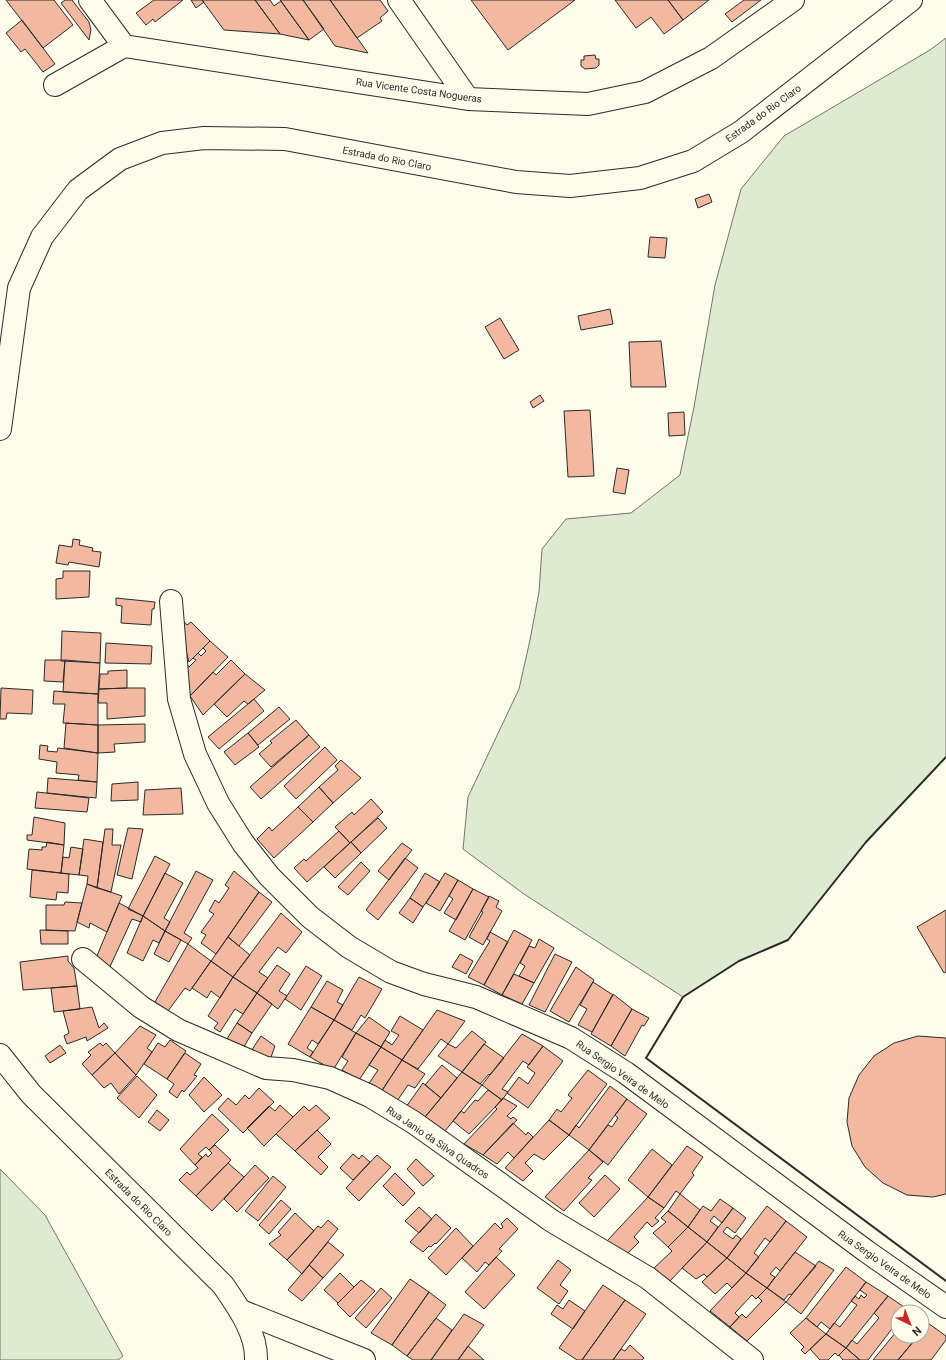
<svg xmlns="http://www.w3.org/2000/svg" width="946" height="1360" font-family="Roboto,sans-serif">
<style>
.green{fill:#deebd1;stroke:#74746e}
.building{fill:#f2b8a0;stroke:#2b2b2b}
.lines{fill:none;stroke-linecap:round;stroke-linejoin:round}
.minor-casing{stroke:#2b2b2b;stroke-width:24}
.secondary-casing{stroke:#2b2b2b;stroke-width:24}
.minor{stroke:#fdfbea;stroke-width:22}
.secondary{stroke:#fdfbea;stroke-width:22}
.wall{stroke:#2b2b2b;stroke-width:2}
.labels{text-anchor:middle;stroke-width:3;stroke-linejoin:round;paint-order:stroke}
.street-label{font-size:10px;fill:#2b2b2b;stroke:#fdfbea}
</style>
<rect width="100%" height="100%" fill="#fdfbea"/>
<path class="green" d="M 946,38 L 946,757 L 866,842 L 788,940 L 739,961 L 683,997 L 524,894 L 463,849 L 468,797 L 519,689 L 530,640 L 539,592 L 542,549 L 566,519 L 631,513 L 680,475 L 694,407 L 715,285 L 741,189 L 784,136 L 930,50 Z
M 0,1169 L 45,1215 L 123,1356 L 118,1360 L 0,1360 Z"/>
<path class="building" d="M 6,0 L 54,0 L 73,25 L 43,48 Z
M 65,0 L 72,0 L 89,22 L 91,30 L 89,40 L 61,3 Z
M 154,0 L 183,0 L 155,22 L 153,19 L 146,25 L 136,13 Z
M 191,0 L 202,0 L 204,2 L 196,8 Z
M 202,0 L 255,0 L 280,34 L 224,30 Z
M 255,0 L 270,0 L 274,6 L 281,1 L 309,40 L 280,34 Z
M 280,0 L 303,0 L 324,29 L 309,40 Z
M 303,0 L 330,0 L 368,53 L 335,46 Z
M 330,0 L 380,0 L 388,11 L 380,18 L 382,21 L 357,38 Z
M 471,0 L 575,0 L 508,50 Z
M 615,0 L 668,0 L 683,20 L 664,34 L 651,17 L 636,28 Z
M 668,0 L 709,0 L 683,20 Z
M 744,0 L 761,0 L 732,22 L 725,14 Z
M 22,20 L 55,64 L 43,72 L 25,49 L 21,52 L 6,33 Z
M 595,55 L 596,59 L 599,59 L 599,65 L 596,68 L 585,69 L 581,66 L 581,60 L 584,60 L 584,56 Z
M 709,194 L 712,202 L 698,208 L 695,199 Z
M 650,237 L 667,238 L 665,258 L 648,257 Z
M 610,309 L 613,324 L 581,330 L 578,316 Z
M 500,318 L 519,350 L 504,359 L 485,327 Z
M 661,341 L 666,387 L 631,387 L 629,342 Z
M 540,395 L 544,401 L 533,408 L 530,402 Z
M 590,410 L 594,476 L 568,477 L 564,411 Z
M 684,412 L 685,435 L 669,436 L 668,413 Z
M 617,468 L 629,470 L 625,494 L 613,492 Z
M 73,539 L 80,540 L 79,545 L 93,548 L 92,551 L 101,552 L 99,567 L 69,562 L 68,565 L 56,563 L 59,545 L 72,547 Z
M 63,571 L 90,571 L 89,597 L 56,599 L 56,579 L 63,578 Z
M 116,598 L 155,602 L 154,609 L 152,609 L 151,625 L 121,623 L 122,606 L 116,605 Z
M 183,620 L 187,625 L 191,622 L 210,641 L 189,662 L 184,643 Z
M 62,631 L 101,633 L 100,663 L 61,661 Z
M 210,641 L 228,657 L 190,696 L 187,664 L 189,667 L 196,660 L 193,658 L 198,653 L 201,656 L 206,651 L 203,648 Z
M 106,643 L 152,646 L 151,664 L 105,663 Z
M 45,660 L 65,660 L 63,682 L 44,681 Z
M 65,660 L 100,663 L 98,694 L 63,692 Z
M 231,660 L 245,674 L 203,715 L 190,696 L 213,672 L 216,675 Z
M 127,670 L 127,688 L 99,689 L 100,674 L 108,674 L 108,671 Z
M 245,674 L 265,690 L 248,704 L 244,701 L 227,717 L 214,704 Z
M 1,688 L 33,690 L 32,714 L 7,713 L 6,719 L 0,719 Z
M 127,688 L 145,688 L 145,716 L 107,719 L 107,703 L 98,703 L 99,689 Z
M 54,691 L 98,694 L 98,725 L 63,723 L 65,704 L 53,704 Z
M 254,699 L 264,711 L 219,749 L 208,737 Z
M 279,707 L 290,719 L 258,745 L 248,733 Z
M 296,720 L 309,735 L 271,767 L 259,754 L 272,743 L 270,741 Z
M 66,723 L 98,725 L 98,753 L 64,748 Z
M 145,724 L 145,742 L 114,744 L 115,752 L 98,753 L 98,725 Z
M 248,733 L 259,747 L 235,765 L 224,752 Z
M 309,735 L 320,747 L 261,799 L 250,787 Z
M 40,745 L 48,746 L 47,751 L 57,752 L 58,748 L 98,753 L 97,782 L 78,780 L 79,775 L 56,773 L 57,762 L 39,759 Z
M 325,747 L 337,760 L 296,799 L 284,786 Z
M 341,760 L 361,778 L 333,803 L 319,787 L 338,770 L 335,766 Z
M 48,778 L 97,782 L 96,798 L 47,793 Z
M 138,782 L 138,800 L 111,801 L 112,784 Z
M 319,787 L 333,803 L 313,822 L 298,807 Z
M 181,788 L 183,814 L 143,815 L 145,790 Z
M 37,792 L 89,798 L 87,812 L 35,808 Z
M 371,799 L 383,812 L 350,843 L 335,827 L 352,812 L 354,815 Z
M 298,807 L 313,822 L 274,858 L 257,839 L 269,827 L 272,831 Z
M 34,817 L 65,823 L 64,845 L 27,840 L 27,835 L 32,835 Z
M 378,818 L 387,828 L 361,853 L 351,842 Z
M 128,828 L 143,829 L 132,879 L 117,875 Z
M 105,829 L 113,829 L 112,845 L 121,845 L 111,892 L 97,888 Z
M 339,831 L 350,843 L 307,882 L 294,868 L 304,859 L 306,861 Z
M 84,839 L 103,842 L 97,888 L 87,884 L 88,876 L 79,875 Z
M 47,842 L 64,845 L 61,873 L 27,869 L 29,849 L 42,850 L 42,847 L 46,847 Z
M 351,842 L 361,853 L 335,878 L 324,867 Z
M 402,843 L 412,850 L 389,880 L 378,871 Z
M 71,847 L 83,849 L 79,875 L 61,873 L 63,857 L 69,858 Z
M 155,856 L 170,864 L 143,916 L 128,909 Z
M 405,858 L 418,868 L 378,920 L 366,910 Z
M 361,862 L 370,871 L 348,895 L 338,887 Z
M 32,870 L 69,874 L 68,893 L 57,892 L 56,900 L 30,897 Z
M 196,871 L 213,880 L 184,933 L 192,938 L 188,944 L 165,931 Z
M 234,871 L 259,892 L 216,954 L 201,943 L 206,935 L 201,932 L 214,914 L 209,911 L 215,900 L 219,903 L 229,888 L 225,885 Z
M 165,873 L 183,883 L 164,918 L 170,922 L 165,931 L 143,916 Z
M 425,873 L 440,882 L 423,907 L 410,898 Z
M 445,873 L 458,880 L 440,911 L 426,903 Z
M 458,880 L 473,889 L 456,920 L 444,913 L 453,899 L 449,896 Z
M 87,884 L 122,896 L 107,932 L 90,923 L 89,928 L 77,922 Z
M 473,889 L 489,897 L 465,940 L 449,931 Z
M 259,892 L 272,902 L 239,946 L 228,937 Z
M 489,896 L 499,901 L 496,907 L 502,911 L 483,945 L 469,937 L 483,912 L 481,911 Z
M 410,898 L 423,907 L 413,923 L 399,913 Z
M 65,902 L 82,903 L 75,931 L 46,930 L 46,905 L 64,905 Z
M 119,903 L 143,916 L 141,922 L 132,919 L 108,971 L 94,963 Z
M 946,910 L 946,972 L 944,973 L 917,927 Z
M 281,913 L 302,932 L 286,953 L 278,947 L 259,972 L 268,978 L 257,993 L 233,977 Z
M 143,916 L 165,931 L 159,943 L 153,940 L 143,961 L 127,953 Z
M 40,930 L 68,931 L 68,944 L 41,944 Z
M 514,930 L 532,940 L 502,995 L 484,985 Z
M 165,931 L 181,940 L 169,962 L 154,954 Z
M 490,932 L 508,942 L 484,985 L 468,977 L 490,941 L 487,939 Z
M 228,937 L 250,955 L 233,977 L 211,961 Z
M 539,939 L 554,948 L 534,983 L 519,976 L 525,966 L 520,963 L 529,946 L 535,948 Z
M 188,944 L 211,961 L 190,991 L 185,988 L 168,1011 L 155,1002 Z
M 460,954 L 473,961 L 466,974 L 452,967 Z
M 555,954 L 572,962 L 545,1012 L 529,1005 Z
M 68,956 L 68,961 L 74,968 L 77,986 L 23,990 L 20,962 Z
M 211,961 L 233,977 L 220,998 L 211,991 L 207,998 L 192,988 Z
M 277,965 L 290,974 L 279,991 L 287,996 L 278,1009 L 257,993 Z
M 306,966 L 322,976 L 301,1010 L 285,999 Z
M 576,967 L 594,980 L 569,1022 L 550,1011 Z
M 514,974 L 534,983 L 522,1004 L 502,995 Z
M 233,977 L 257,993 L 243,1014 L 235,1009 L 220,1032 L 214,1028 L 218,1023 L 208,1016 Z
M 359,977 L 382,989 L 365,1018 L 361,1015 L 352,1030 L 334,1020 Z
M 327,981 L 343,990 L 337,1002 L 343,1005 L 334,1020 L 311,1007 Z
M 593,982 L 613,995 L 592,1032 L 578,1025 L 587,1009 L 580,1005 Z
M 77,986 L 80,1009 L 54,1012 L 51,988 Z
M 257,993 L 272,1004 L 252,1033 L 237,1023 Z
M 613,994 L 632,1009 L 611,1046 L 591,1034 Z
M 92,1007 L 99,1028 L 104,1023 L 108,1028 L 87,1041 L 86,1037 L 67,1044 L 64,1036 L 69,1033 L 63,1011 Z
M 311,1007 L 334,1020 L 318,1044 L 312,1040 L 307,1048 L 313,1052 L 310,1057 L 288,1044 Z
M 632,1009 L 649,1018 L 644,1026 L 642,1025 L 625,1056 L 611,1046 Z
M 437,1010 L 465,1021 L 448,1044 L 441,1039 L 418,1069 L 402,1060 Z
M 400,1016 L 423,1030 L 402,1060 L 381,1047 L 385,1040 L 392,1045 L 399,1035 L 391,1031 Z
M 369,1017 L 390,1032 L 381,1047 L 356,1033 Z
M 334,1020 L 356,1033 L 333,1070 L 310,1057 Z
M 237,1023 L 252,1033 L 241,1052 L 225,1042 Z
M 140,1026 L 156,1035 L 147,1048 L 152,1052 L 136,1075 L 115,1053 Z
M 472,1031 L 486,1042 L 462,1072 L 438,1056 L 448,1044 L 456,1048 Z
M 356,1033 L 381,1047 L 359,1080 L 342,1070 L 348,1061 L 342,1057 Z
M 522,1034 L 543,1046 L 529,1065 L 523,1061 L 502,1089 L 508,1092 L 502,1100 L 482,1085 Z
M 261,1036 L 275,1046 L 270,1060 L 248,1056 Z
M 918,1036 L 946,1038 L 946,1194 L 933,1197 L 907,1195 L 883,1183 L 865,1167 L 852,1146 L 847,1122 L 849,1098 L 859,1075 L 874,1056 L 894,1043 Z
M 170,1040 L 186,1051 L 167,1079 L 144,1064 L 158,1043 L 165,1047 Z
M 100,1043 L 103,1046 L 106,1043 L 115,1053 L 92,1075 L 82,1064 L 91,1055 L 88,1052 Z
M 484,1044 L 504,1058 L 490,1075 L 489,1074 L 480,1084 L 462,1072 Z
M 60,1045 L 66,1053 L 50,1063 L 45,1056 Z
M 543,1046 L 563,1061 L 528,1108 L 507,1093 L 519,1077 L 528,1084 L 535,1073 L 527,1067 Z
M 381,1047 L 402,1060 L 381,1092 L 368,1085 L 378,1070 L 369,1065 Z
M 115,1053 L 136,1075 L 119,1094 L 111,1083 L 104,1088 L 92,1075 Z
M 185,1053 L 201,1064 L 194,1075 L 197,1076 L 184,1092 L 182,1090 L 177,1098 L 169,1092 L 174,1084 L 167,1079 Z
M 402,1060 L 425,1074 L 415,1088 L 408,1085 L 397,1101 L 381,1092 Z
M 442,1065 L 457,1078 L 441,1098 L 425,1085 Z
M 588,1070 L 607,1084 L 569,1135 L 549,1120 L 557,1109 L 561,1112 L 572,1098 L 568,1095 Z
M 462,1072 L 482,1085 L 445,1131 L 425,1117 Z
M 137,1076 L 157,1095 L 139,1118 L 117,1098 Z
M 204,1077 L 222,1095 L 204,1112 L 189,1095 Z
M 423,1083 L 441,1098 L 425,1117 L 406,1107 Z
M 610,1086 L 627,1099 L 589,1150 L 569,1135 L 576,1125 L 579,1128 Z
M 259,1088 L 274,1102 L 243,1133 L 218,1109 L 228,1098 L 236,1105 L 245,1095 L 249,1099 Z
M 488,1090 L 502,1100 L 469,1134 L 453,1121 L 461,1111 L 464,1113 L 475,1100 L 478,1101 Z
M 503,1098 L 517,1106 L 507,1116 L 511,1119 L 513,1117 L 517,1120 L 483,1155 L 464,1144 L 497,1109 L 495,1107 Z
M 627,1099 L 647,1114 L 608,1165 L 589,1150 L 608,1125 L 612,1127 L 618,1118 L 615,1115 Z
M 280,1105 L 293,1117 L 264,1146 L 247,1128 L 269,1106 L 275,1111 Z
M 316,1105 L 330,1118 L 295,1151 L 276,1134 L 304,1106 L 309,1111 Z
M 157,1110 L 169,1120 L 160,1131 L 148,1122 Z
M 212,1114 L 229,1130 L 209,1150 L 206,1147 L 198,1154 L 202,1157 L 195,1165 L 180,1149 Z
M 549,1120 L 569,1135 L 544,1160 L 534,1154 L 525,1163 L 533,1171 L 523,1181 L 505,1168 Z
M 513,1123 L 526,1135 L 528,1132 L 533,1137 L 514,1158 L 508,1152 L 497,1164 L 483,1155 Z
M 317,1130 L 331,1144 L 318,1157 L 328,1167 L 321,1175 L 295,1151 Z
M 215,1145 L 231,1160 L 196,1196 L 179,1180 L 187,1172 L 190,1175 L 198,1168 L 195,1165 L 206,1154 L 208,1157 L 212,1153 L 209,1150 Z
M 687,1146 L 703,1157 L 692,1173 L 694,1175 L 680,1194 L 676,1191 L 664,1208 L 648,1197 Z
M 652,1149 L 672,1165 L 648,1197 L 628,1180 Z
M 589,1150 L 603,1162 L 588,1178 L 592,1180 L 564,1211 L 545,1197 Z
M 353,1154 L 359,1159 L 362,1155 L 370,1162 L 353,1180 L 340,1168 Z
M 377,1155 L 391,1167 L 359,1201 L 346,1188 Z
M 416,1159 L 434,1176 L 423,1186 L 407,1169 Z
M 228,1163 L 244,1177 L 212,1211 L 196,1196 Z
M 255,1165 L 269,1178 L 237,1212 L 224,1199 Z
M 395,1173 L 415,1193 L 403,1206 L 383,1186 Z
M 605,1175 L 620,1189 L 594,1217 L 579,1203 Z
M 273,1176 L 286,1187 L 258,1221 L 245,1211 Z
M 680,1194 L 700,1210 L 688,1227 L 668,1211 Z
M 648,1197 L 664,1208 L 655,1218 L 659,1221 L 652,1227 L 647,1222 L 634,1237 L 639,1242 L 626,1255 L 607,1241 Z
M 720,1199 L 733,1208 L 722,1223 L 714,1216 L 710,1221 L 718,1227 L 707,1242 L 688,1227 L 703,1206 L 711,1211 Z
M 281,1200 L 291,1209 L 269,1234 L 259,1225 Z
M 767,1206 L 786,1221 L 770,1242 L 765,1238 L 754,1253 L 759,1257 L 746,1273 L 727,1258 Z
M 419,1207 L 432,1219 L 419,1233 L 405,1221 Z
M 733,1208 L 746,1218 L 735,1233 L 727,1227 L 723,1232 L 733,1239 L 736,1235 L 741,1239 L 727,1258 L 707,1242 Z
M 668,1211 L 688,1227 L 668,1247 L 653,1233 L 666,1222 L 661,1218 Z
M 295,1213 L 314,1231 L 287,1260 L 269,1244 L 281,1235 L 278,1232 Z
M 436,1214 L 451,1228 L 436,1244 L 435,1243 L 431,1247 L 429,1246 L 423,1252 L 410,1242 Z
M 507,1218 L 518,1229 L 499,1249 L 502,1251 L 489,1265 L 485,1262 L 477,1272 L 462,1258 L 495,1223 L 501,1229 L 503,1227 L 501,1224 Z
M 328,1220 L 338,1229 L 302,1274 L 287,1260 L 318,1226 L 321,1228 Z
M 786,1221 L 807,1237 L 780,1271 L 776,1267 L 770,1274 L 775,1277 L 767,1288 L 746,1273 Z
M 688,1227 L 707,1242 L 668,1283 L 653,1269 L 672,1251 L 668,1247 Z
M 456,1228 L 473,1246 L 446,1275 L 428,1258 Z
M 328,1242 L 344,1255 L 323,1278 L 309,1265 Z
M 707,1242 L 727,1258 L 707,1277 L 704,1274 L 696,1279 L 682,1268 Z
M 795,1252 L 816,1266 L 791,1295 L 789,1294 L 784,1300 L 767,1288 Z
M 496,1257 L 515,1275 L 484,1309 L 465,1292 Z
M 727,1258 L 746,1273 L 732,1288 L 727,1283 L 715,1294 L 702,1282 Z
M 558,1260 L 571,1270 L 560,1285 L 568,1291 L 559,1304 L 537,1288 Z
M 819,1261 L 834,1270 L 801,1314 L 786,1302 Z
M 309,1265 L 323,1278 L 302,1301 L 288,1290 Z
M 846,1267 L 866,1282 L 830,1329 L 821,1322 L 817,1327 L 806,1318 Z
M 340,1273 L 354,1287 L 338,1303 L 324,1290 Z
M 746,1273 L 767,1288 L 756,1299 L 752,1295 L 735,1313 L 739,1317 L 730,1327 L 710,1311 Z
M 410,1279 L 429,1292 L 392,1345 L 371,1333 Z
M 361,1280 L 375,1291 L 350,1317 L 337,1304 Z
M 866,1282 L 888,1296 L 846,1348 L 826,1334 L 834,1323 L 840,1327 L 857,1305 L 851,1301 L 855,1296 L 859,1299 L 861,1295 L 864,1298 L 867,1295 L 860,1290 Z
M 603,1285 L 625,1300 L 582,1360 L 577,1360 L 559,1348 Z
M 381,1288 L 392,1298 L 366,1328 L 355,1318 Z
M 767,1288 L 786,1302 L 747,1341 L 730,1327 L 742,1314 L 746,1318 L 762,1301 L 758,1297 Z
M 429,1292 L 446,1305 L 407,1356 L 392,1345 Z
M 888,1296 L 907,1309 L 905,1312 L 898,1312 L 898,1321 L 868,1360 L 860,1360 L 846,1348 L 852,1340 L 857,1344 L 879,1318 L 874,1313 Z
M 569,1300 L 585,1311 L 573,1329 L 551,1314 L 557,1305 L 563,1309 Z
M 625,1300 L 646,1314 L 613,1360 L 582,1360 Z
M 464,1314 L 484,1325 L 458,1360 L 431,1360 Z
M 436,1318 L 452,1330 L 431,1360 L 413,1360 L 407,1356 Z
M 806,1318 L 826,1334 L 805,1354 L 801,1350 L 804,1347 L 790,1333 Z
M 922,1319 L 928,1323 L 922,1330 Z
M 898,1321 L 898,1336 L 918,1336 L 898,1360 L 873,1360 L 896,1332 L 892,1329 Z
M 928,1323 L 946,1336 L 946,1340 L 931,1360 L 898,1360 L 918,1336 L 922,1336 L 922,1330 Z
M 826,1334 L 846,1348 L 838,1356 L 835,1353 L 828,1360 L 820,1360 L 810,1349 Z
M 630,1345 L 644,1358 L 642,1360 L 613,1360 L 621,1349 L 625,1351 Z
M 468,1346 L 484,1360 L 458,1360 Z
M 846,1348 L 860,1360 L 843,1360 L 839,1355 Z"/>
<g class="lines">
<defs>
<path id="minor" d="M 90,0 L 124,46
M 399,0 L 468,99
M 55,85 L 124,46 L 468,99 L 588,104 L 645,92 L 711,58 L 793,0
M 171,601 L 179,699 L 195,754 L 218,803 L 243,843 L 269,876 L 310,917 L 349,947 L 391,972 L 424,984 L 476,997 L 571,1038 L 626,1073 L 866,1251 L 946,1307
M 83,959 L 141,1007 L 178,1030 L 266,1068 L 293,1070 L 330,1078 L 370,1096 L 413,1122 L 552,1221 L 648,1278 L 752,1360
M 241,1311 L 364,1360"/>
<path id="secondary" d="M 0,429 L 19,288 L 42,237 L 78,190 L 120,159 L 162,143 L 204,138 L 285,139 L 516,182 L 570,186 L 640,178 L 693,161 L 741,132 L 911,0
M 0,1055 L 31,1094 L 223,1285 C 238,1307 257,1333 256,1360"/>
</defs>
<use href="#minor" class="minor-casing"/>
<use href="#secondary" class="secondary-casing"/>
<use href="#minor" class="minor"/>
<use href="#secondary" class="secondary"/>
<path class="wall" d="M 946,757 L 866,842 L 788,940 L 739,961 L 683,997 L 646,1058 L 946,1281"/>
</g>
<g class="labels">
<g class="street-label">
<text transform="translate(419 90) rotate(8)" y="4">Rua Vicente Costa Nogueras</text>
<text transform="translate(763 113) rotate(-36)" y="4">Estrada do Rio Claro</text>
<text transform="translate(387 158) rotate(11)" y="4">Estrada do Rio Claro</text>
<text transform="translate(623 1074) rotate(35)" y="4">Rua Sergio Veira de Melo</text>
<text transform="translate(438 1142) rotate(34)" y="4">Rua Janio da Silva Quadros</text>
<text transform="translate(139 1202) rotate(45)" y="4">Estrada do Rio Claro</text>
<text transform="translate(885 1264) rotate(35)" y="4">Rua Sergio Veira de Melo</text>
</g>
</g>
<g transform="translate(910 1324) rotate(137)"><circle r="19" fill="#fdfbea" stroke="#a9a89e"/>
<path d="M0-3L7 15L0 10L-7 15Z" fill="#c62828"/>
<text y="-6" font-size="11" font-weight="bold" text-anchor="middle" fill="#2b2b2b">N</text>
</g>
</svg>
